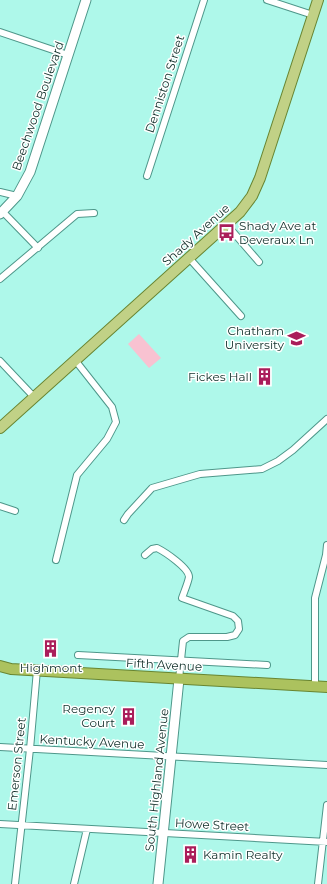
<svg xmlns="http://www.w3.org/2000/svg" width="327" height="884" font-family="Montserrat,sans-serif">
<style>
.green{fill:#f8c2d1}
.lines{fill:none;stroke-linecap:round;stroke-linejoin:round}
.minor-casing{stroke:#4e978a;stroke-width:8}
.secondary-casing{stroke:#4e978a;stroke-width:11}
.primary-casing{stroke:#688531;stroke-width:12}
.trunk-casing{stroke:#688531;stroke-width:12}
.minor{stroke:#fff;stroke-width:6}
.secondary{stroke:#fff;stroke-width:9}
.primary{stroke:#c1d186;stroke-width:10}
.trunk{stroke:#acc25e;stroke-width:10}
.labels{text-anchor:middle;stroke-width:3;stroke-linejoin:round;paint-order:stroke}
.street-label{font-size:12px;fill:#102f29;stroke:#fff}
.poi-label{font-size:12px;fill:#102f29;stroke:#fff;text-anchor:end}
</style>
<rect width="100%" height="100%" fill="#aef8ea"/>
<path class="green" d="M 139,334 L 161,358 L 149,368 L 128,344 Z"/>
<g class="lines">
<defs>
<path id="minor" d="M 267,0 L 313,15
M 0,32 L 68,55
M 147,176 L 204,0
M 0,192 L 17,196
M 3,212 L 38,248
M 227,225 L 259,262
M 189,258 L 241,316
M 0,279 L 77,214 L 94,213
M 0,361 L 34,397
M 0,506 L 15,511
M 124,520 L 128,514 L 152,488 L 200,474 L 262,469 L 278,461 L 293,450 L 327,419
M 145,555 L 152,549 L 157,548 C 165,552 189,568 189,577 C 188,583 184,592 182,598 L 233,616 L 238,621 L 239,629 L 235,635 L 227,637 L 189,637 L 183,641 L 179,679
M 56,560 L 77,475 L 107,439 L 116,422 L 112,407 L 75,360
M 78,655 L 267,665
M 315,686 L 315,598 L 326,555 L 327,545
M 0,747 L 327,765
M 0,824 L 327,842
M 15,884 L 30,749 L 37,670
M 74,884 L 87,829
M 318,884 L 327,805"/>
<path id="secondary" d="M 0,214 L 17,196 L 30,172 L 86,0
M 158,884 L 179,679"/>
<path id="primary" d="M 0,428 L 240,212 L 252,196 L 260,178 L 318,0"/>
<path id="trunk" d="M 0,666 L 11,669 L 327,687"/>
</defs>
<use href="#minor" class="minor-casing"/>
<use href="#secondary" class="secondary-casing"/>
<use href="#primary" class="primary-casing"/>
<use href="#trunk" class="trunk-casing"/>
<use href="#minor" class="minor"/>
<use href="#secondary" class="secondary"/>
<use href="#primary" class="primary"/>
<use href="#trunk" class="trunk"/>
</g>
<defs>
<symbol id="bus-bare" viewBox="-9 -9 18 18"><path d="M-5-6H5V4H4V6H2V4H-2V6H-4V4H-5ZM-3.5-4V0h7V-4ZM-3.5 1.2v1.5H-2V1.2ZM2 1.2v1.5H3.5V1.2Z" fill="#aa1d5a" stroke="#fff" stroke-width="2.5" paint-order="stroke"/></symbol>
<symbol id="university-bare" viewBox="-9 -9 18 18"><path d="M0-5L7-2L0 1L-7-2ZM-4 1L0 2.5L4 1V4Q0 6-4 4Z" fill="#aa1d5a" stroke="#fff" stroke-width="2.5" paint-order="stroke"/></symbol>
<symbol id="building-bare" viewBox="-9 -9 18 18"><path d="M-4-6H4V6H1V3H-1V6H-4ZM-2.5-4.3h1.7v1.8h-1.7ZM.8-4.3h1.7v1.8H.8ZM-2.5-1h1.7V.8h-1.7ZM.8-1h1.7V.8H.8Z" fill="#aa1d5a" stroke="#fff" stroke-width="2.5" paint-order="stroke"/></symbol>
</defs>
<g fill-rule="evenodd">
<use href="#bus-bare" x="214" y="220" width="25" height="25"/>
<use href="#university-bare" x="284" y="326" width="25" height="25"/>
<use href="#building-bare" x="252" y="364" width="25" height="25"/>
<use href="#building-bare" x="38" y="636" width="25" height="25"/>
<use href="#building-bare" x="116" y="704" width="25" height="25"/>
<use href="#building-bare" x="178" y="842" width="25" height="25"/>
</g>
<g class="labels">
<g class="street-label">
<text transform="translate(165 84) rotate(-72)" y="4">Denniston Street</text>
<text transform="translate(38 106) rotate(-71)" y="4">Beechwood Boulevard</text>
<text transform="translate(196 235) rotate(-42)" y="4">Shady Avenue</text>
<text transform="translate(164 665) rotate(3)" y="4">Fifth Avenue</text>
<text transform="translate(92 742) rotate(3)" y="4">Kentucky Avenue</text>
<text transform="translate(17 764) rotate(-84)" y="4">Emerson Street</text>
<text transform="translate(157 780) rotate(-84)" y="4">South Highland Avenue</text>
<text transform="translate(212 825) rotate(3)" y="4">Howe Street</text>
</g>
<g class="poi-label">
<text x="239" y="230" text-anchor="start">Shady Ave at<tspan x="239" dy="14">Deveraux Ln</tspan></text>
<text x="284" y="335">Chatham<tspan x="284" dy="14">University</tspan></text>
<text x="252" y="381">Fickes Hall</text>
<text x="51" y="672" text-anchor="middle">Highmont</text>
<text x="115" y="713">Regency<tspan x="115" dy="14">Court</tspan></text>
<text x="203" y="859" text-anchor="start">Kamin Realty</text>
</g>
</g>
</svg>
